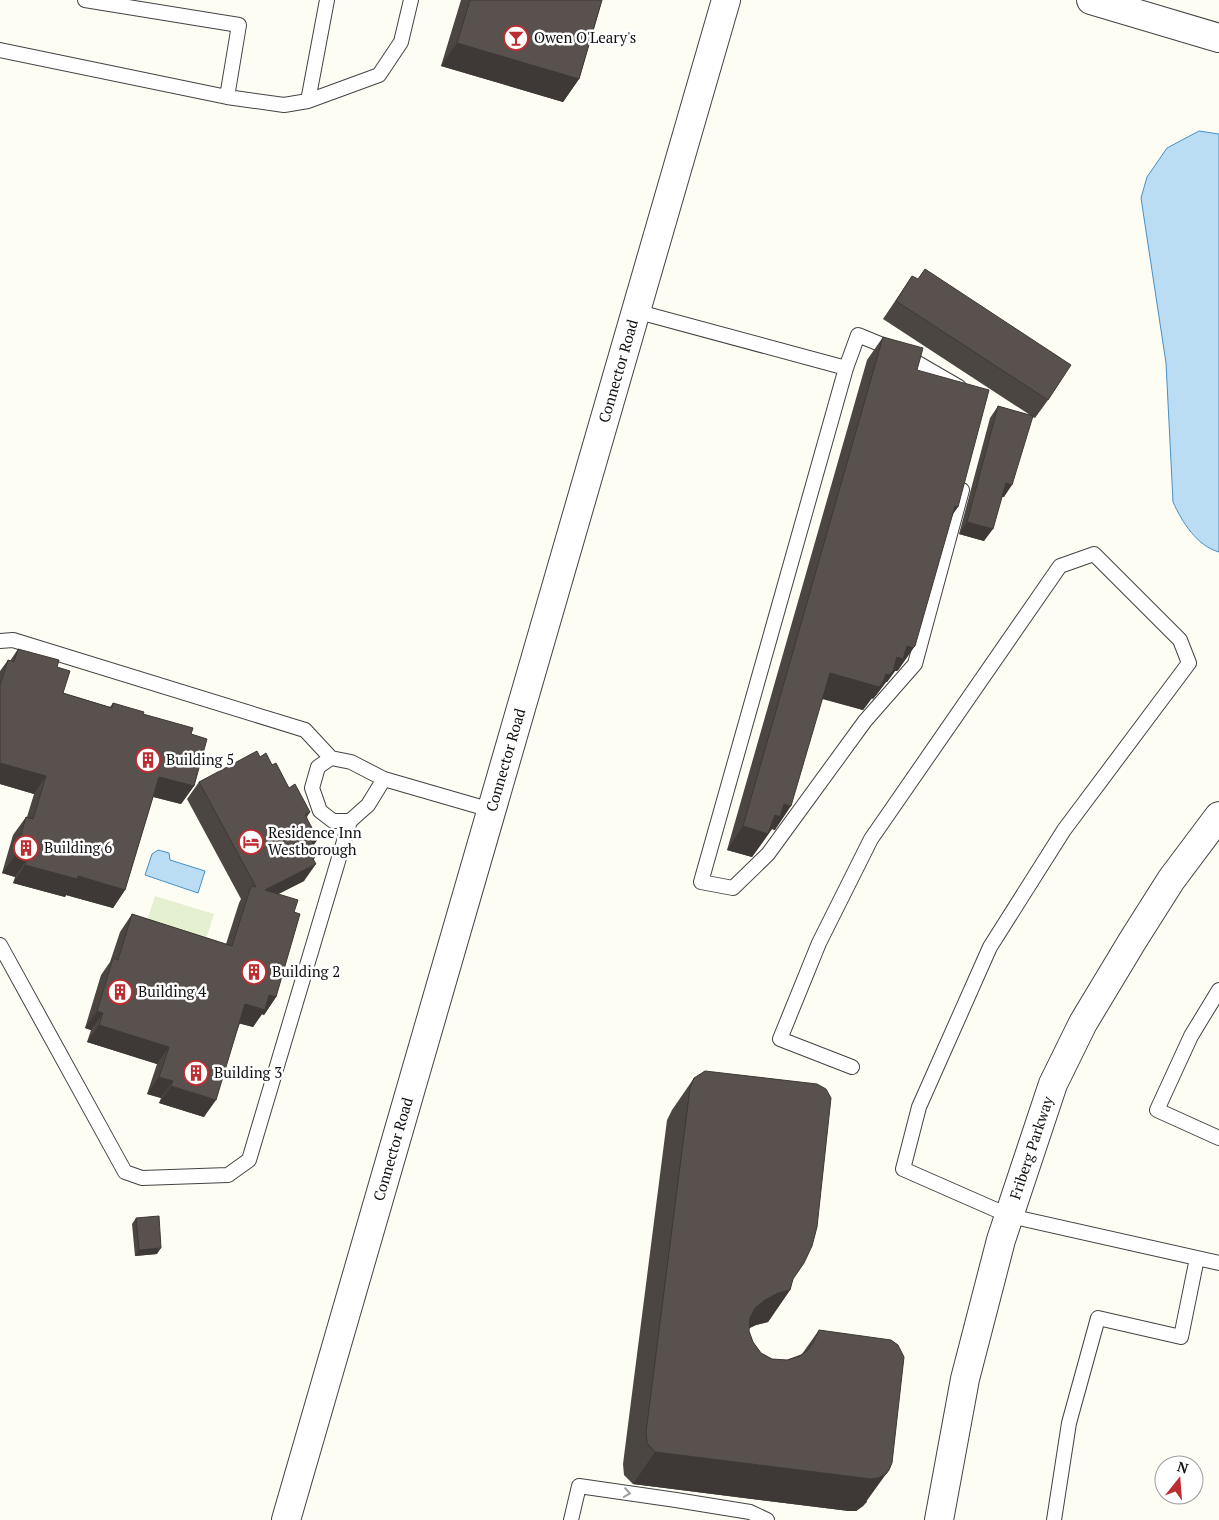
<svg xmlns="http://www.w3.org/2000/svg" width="1219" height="1520" font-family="'PT Serif',serif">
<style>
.pitch{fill:#e4f0cf}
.water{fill:#baddf4;stroke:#4491c8}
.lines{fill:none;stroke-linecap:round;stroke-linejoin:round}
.service-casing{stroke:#434343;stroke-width:16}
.minor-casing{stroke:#434343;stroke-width:30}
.tertiary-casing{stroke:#434343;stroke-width:30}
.service{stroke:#fff;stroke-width:14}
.minor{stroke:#fff;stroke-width:28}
.tertiary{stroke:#fff;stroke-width:28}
.wall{fill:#4c4642}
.shaded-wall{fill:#3e3936}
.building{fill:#58514d;stroke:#3e3936}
.oneway{stroke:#9f9f9f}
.labels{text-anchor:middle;stroke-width:5;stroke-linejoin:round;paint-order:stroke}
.poi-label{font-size:15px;fill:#101010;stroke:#fff;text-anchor:start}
.street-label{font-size:15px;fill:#101010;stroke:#fff}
</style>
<rect width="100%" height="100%" fill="#fefdf4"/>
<path class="pitch" d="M 155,896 L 214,914 L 204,945 L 145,927 Z"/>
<path class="water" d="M 1199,131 L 1219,134 L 1219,552 C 1197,546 1182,522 1173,502 L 1166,363 L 1141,198 L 1147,177 L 1167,148 Z
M 158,850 L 169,853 L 170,860 L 205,871 L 198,893 L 145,875 L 152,854 Z"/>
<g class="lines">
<defs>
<path id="service" d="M 85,0 L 239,25 L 227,97
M 0,50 L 227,97 L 284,105 L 308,101 L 379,75 L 401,42 L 411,0
M 308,101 L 327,0
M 635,311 L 846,368 L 701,882 L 733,888 L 768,854 L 865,721 L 915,664 L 962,490
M 846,368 L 858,335 L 897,351 L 959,387
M 0,641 L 13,640 L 305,730 L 331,758 L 351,762 L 384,779 L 491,810
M 331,758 L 318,767 L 312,788 L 320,811 L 333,821 L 350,821
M 0,945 L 125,1172 L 142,1178 L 228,1175 L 249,1160 L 350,821 L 368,805 L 384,779
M 1219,990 L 1191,1036 L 1157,1110 L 1219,1138
M 852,1067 L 780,1039 L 819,943 L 871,839 L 1060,566 L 1094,554 L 1180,640 L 1189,663 L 1064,830 L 990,947 L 919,1107 L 903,1169 L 1010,1216 L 1219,1263
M 571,1520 L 579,1486 L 676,1500 L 750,1512 L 767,1520
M 1054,1520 L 1069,1423 L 1098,1318 L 1181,1337 L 1197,1258"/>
<g id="minor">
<path id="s1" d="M 939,1520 L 965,1379 L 1001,1240 L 1053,1084 L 1083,1023 L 1133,940 L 1171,880 L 1219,816"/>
</g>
<g id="tertiary">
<path d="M 1091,0 L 1219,38"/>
<path id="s2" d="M 286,1520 L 726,0"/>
</g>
</defs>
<use href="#service" class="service-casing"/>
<use href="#minor" class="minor-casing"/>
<use href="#tertiary" class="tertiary-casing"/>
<use href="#service" class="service"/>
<use href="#minor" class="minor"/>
<use href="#tertiary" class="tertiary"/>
</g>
<path class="wall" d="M 461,0 L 602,0 L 579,79 L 563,102 L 441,66 Z
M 912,276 L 1048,400 L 1035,418 L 1032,417 L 1004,497 L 1002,497 L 984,541 L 959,534 L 990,418 L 998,406 L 1030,415 L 883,319 Z
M 883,337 L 917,370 L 953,514 L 899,669 L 897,671 L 895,671 L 887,682 L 886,682 L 877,694 L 873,699 L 872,698 L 863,710 L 822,699 L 775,830 L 772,829 L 752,857 L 727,850 L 867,360 Z
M 18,649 L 57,667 L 63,693 L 110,707 L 113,703 L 143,714 L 191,734 L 194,786 L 181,804 L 153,797 L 125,890 L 113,908 L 66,895 L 65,897 L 13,883 L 15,877 L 2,873 L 13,835 L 26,817 L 27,817 L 34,794 L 0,784 L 0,671 L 8,660 L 10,661 Z
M 260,757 L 272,765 L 289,788 L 310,812 L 307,817 L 314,845 L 318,853 L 313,860 L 304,881 L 278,894 L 294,912 L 276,997 L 264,1015 L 262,1014 L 253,1027 L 240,1023 L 204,1117 L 159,1103 L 161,1098 L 147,1094 L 157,1064 L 87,1042 L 91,1030 L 85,1028 L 101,975 L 110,962 L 120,932 L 132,914 L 226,944 L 239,903 L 241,899 L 187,799 L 199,782 Z
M 694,1078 L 793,1279 L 790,1290 L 768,1322 L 756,1325 L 749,1328 L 749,1331 L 753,1342 L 761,1353 L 772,1359 L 787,1360 L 802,1354 L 819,1330 L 867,1502 L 863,1506 L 856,1511 L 849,1511 L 633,1484 L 624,1475 L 623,1464 L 667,1120 L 672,1110 Z
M 136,1218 L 157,1254 L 135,1256 L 132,1224 Z"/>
<path class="shaded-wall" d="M 457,43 L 579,79 L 563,102 L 441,66 Z
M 1006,483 L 1012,485 L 1004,497 L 997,495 Z
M 955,506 L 958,507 L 942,530 Z
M 967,522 L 993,529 L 984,541 L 959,534 Z
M 907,646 L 915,646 L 899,669 L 897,671 L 895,671 L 887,682 L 886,682 L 877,694 L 873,699 L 872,698 L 863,710 L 814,696 L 830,673 L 897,657 Z
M 0,763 L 46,776 L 34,794 L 0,784 Z
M 159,777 L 194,786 L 181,804 L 146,795 Z
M 784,804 L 791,806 L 775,830 L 772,829 L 752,857 L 727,850 L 743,826 L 775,815 Z
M 318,839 L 306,856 L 312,842 Z
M 318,853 L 308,868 L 316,864 L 304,881 L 253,907 L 265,890 L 312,857 Z
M 15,856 L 27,859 L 15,877 L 2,873 Z
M 25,865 L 78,876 L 125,890 L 113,908 L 66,895 L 65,897 L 13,883 Z
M 269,995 L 276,997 L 264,1015 L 262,1014 L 253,1027 L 233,1022 L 245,1004 Z
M 97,1011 L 103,1013 L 91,1030 L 85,1028 Z
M 99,1025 L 169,1047 L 157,1064 L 87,1042 Z
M 159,1077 L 173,1081 L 161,1098 L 147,1094 Z
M 171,1086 L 216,1100 L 204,1117 L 159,1103 Z
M 161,1248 L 157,1254 L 135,1256 L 139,1250 Z
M 790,1290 L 768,1322 L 756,1325 L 742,1332 L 755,1308 L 765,1300 L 778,1293 Z
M 655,1452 L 889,1470 L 863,1506 L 856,1511 L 849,1511 L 633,1484 Z"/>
<path class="building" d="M 470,0 L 602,0 L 579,79 L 457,43 Z
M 925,269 L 1071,365 L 1048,400 L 896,301 L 912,276 L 918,279 Z
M 883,337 L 923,348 L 917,370 L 989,390 L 958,507 L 955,506 L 915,646 L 913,648 L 907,646 L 903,659 L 897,657 L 893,671 L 889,675 L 886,674 L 883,682 L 879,687 L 830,673 L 791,806 L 784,804 L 780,817 L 775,815 L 768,834 L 743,826 Z
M 998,406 L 1033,416 L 1012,485 L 1006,483 L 993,529 L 967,522 Z
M 18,649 L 59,660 L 57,667 L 70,671 L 63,693 L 112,708 L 113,703 L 144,712 L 143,714 L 193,728 L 191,734 L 207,739 L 194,786 L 159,777 L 125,890 L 78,876 L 77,879 L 25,865 L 27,859 L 15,856 L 26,817 L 33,819 L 46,776 L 0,763 L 0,685 L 8,660 L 14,662 Z
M 257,751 L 260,757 L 266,753 L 272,765 L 276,763 L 289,788 L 295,784 L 310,812 L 305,815 L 318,839 L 312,842 L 318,853 L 312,857 L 316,864 L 265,890 L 298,900 L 294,912 L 300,914 L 276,997 L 269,995 L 265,1010 L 245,1004 L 216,1100 L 171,1086 L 173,1081 L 159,1077 L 169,1047 L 99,1025 L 103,1013 L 97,1011 L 113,958 L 118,960 L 132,914 L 232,946 L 251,886 L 256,887 L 199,782 Z
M 705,1071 L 817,1084 L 826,1089 L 831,1098 L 817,1227 L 812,1246 L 804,1263 L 793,1279 L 790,1290 L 778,1293 L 765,1300 L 755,1308 L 750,1318 L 749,1331 L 753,1342 L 761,1353 L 772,1359 L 787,1360 L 800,1356 L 808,1350 L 813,1343 L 819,1330 L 891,1340 L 898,1345 L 904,1357 L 892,1463 L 889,1470 L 886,1474 L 878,1478 L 871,1479 L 655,1452 L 647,1443 L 646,1432 L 690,1088 L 694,1078 Z
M 159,1216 L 161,1248 L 139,1250 L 136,1218 Z"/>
<defs><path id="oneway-chevron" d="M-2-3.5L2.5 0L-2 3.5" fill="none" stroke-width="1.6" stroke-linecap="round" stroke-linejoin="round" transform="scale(1.25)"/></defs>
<use class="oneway" href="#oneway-chevron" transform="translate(627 1493) rotate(8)"/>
<defs>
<symbol id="bar-ring" viewBox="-11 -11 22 22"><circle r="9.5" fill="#fff" stroke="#bc2c30" stroke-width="1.5"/><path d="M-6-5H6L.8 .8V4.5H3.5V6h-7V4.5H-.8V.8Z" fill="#bc2c30"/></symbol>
<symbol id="building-ring" viewBox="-11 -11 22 22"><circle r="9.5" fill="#fff" stroke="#bc2c30" stroke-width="1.5"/><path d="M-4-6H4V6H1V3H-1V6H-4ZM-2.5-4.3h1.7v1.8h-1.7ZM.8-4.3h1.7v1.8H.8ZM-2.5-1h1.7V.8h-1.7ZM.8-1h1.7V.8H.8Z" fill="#bc2c30"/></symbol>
<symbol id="hotel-ring" viewBox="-11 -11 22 22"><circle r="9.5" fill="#fff" stroke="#bc2c30" stroke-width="1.5"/><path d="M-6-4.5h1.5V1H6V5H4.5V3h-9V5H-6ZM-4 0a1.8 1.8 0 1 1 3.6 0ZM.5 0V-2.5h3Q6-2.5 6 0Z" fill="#bc2c30"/></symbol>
</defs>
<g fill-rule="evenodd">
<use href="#bar-ring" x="502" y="24" width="28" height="28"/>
<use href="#building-ring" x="134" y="746" width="28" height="28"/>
<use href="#hotel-ring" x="237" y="828" width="28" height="28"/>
<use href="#building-ring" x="12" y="834" width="28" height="28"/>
<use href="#building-ring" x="240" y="958" width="28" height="28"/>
<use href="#building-ring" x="106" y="978" width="28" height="28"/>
<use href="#building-ring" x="182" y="1059" width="28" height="28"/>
</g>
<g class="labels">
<g class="poi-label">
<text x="534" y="43">Owen O'Leary's</text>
<text x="166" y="765">Building 5</text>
<text x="268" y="838">Residence Inn<tspan x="268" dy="17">Westborough</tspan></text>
<text x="44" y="853">Building 6</text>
<text x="272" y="977">Building 2</text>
<text x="138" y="997">Building 4</text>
<text x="214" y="1078">Building 3</text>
</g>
<g class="street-label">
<text dy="5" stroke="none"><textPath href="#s2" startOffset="1196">Connector Road</textPath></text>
<text dy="5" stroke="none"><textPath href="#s2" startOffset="791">Connector Road</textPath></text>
<text dy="5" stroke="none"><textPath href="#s1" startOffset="384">Friberg Parkway</textPath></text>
<text dy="5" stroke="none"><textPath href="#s2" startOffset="386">Connector Road</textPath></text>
</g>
</g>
<g transform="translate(1179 1480) rotate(17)"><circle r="24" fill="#ffffff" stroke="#9f9f9f"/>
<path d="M0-4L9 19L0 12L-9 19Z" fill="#bc2c30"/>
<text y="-8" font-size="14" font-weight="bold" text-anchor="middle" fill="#101010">N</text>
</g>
</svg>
